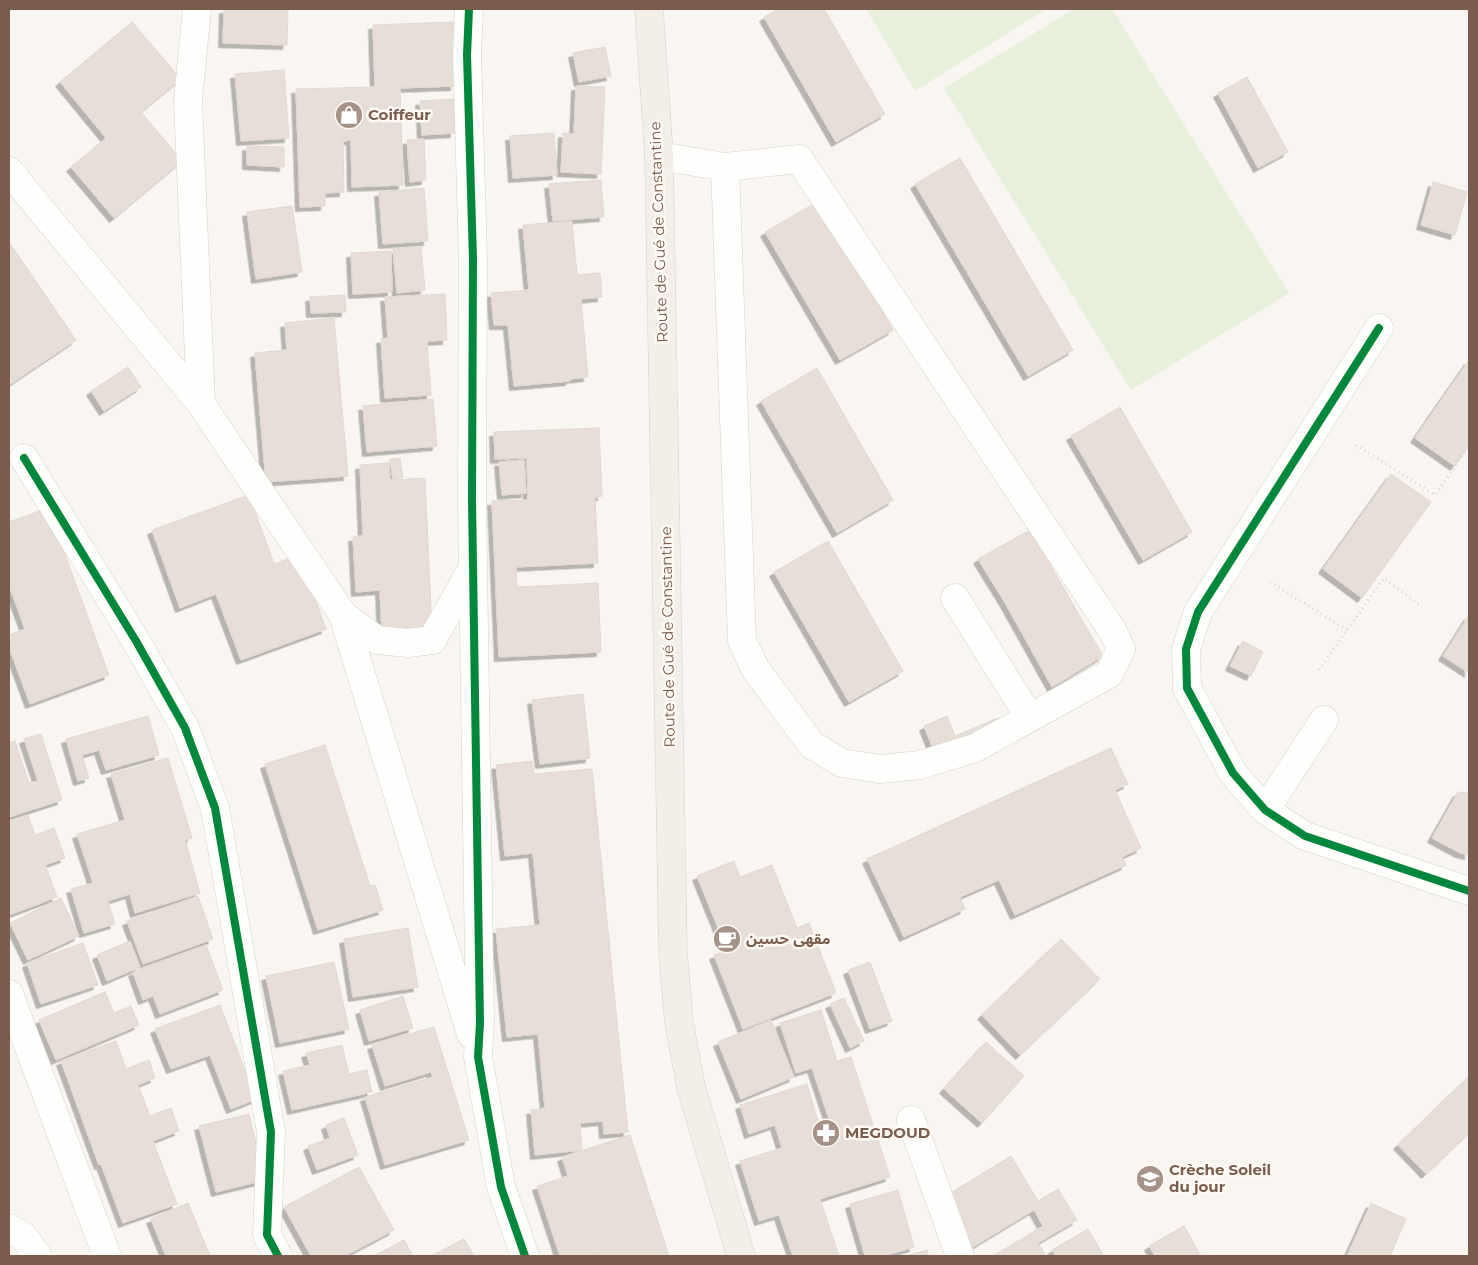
<svg xmlns="http://www.w3.org/2000/svg" width="1478" height="1265" font-family="Montserrat,'Noto Sans Arabic',sans-serif">
<style>
.green{fill:#e7f0db}
.building{fill:#e6ded7;stroke:#e2d8d2;filter:url(#shadow)}
.lines{fill:none;stroke-linecap:round;stroke-linejoin:round}
.minor-casing{stroke:#d7d1cb;stroke-width:29}
.major-casing{stroke:#dad1cc;stroke-width:29}
.path{stroke:#dcd5d0;stroke-width:3;stroke-dasharray:1 4;stroke-linecap:butt}
.minor{stroke:#fefefd;stroke-width:28}
.major{stroke:#f3eee8;stroke-width:28}
.cycleway-casing{stroke:#fffaf3;stroke-width:11}
.cycleway{stroke:#00873e;stroke-width:8}
.labels{text-anchor:middle;stroke-width:5;stroke-linejoin:round;paint-order:stroke}
.poi-label{font-size:15px;font-weight:bold;fill:#7a5c4d;stroke:#fffaf3;text-anchor:start}
.street-label{font-size:15px;fill:#7a5c4d;stroke:#fffaf3}
</style>
<defs>
<filter id="shadow"><feDropShadow dx="-4.5" dy="4.5" stdDeviation="0" flood-color="#0004"/></filter>
</defs>
<rect width="100%" height="100%" fill="#f9f5f0"/>
<path class="green" d="M 866,9 L 1044,9 L 1045,10 L 915,91 Z
M 1074,9 L 1112,9 L 1289,293 L 1131,390 L 944,88 Z"/>
<path class="building" d="M 224,9 L 288,9 L 287,45 L 223,43 Z
M 778,9 L 824,9 L 885,114 L 836,142 L 764,17 Z
M 132,22 L 181,79 L 141,112 L 182,161 L 114,218 L 71,167 L 106,138 L 60,82 Z
M 453,22 L 455,86 L 400,88 L 403,185 L 352,187 L 351,140 L 343,141 L 344,192 L 325,193 L 325,206 L 300,207 L 296,89 L 375,87 L 373,25 Z
M 605,47 L 611,76 L 579,82 L 573,53 Z
M 284,70 L 289,138 L 241,141 L 235,74 Z
M 1247,77 L 1288,152 L 1258,168 L 1218,93 Z
M 576,86 L 605,87 L 601,174 L 561,172 L 563,133 L 574,134 Z
M 453,99 L 455,133 L 422,135 L 420,101 Z
M 554,133 L 557,175 L 513,178 L 510,136 Z
M 424,139 L 426,180 L 410,182 L 407,140 Z
M 247,146 L 284,147 L 284,167 L 247,165 Z
M 960,158 L 1073,350 L 1028,376 L 915,184 Z
M 601,180 L 604,217 L 553,221 L 549,184 Z
M 1433,182 L 1467,192 L 1455,235 L 1421,225 Z
M 424,188 L 428,241 L 383,244 L 379,192 Z
M 819,201 L 893,330 L 840,360 L 765,232 Z
M 292,206 L 302,272 L 256,279 L 247,212 Z
M 572,221 L 577,275 L 600,273 L 602,297 L 581,299 L 588,377 L 570,379 L 570,381 L 514,386 L 508,325 L 494,325 L 491,293 L 529,290 L 523,225 Z
M 9,242 L 76,340 L 9,385 Z
M 421,247 L 425,290 L 397,293 L 393,249 Z
M 391,251 L 392,292 L 353,294 L 351,253 Z
M 445,294 L 447,340 L 427,341 L 431,395 L 385,398 L 381,339 L 388,338 L 385,297 Z
M 345,295 L 346,312 L 311,313 L 310,297 Z
M 334,318 L 348,476 L 266,482 L 255,353 L 287,350 L 285,323 Z
M 1469,360 L 1469,445 L 1455,466 L 1415,438 Z
M 128,367 L 141,387 L 104,411 L 91,391 Z
M 817,368 L 893,500 L 837,533 L 761,401 Z
M 433,399 L 437,446 L 367,452 L 363,406 Z
M 1120,407 L 1192,532 L 1143,560 L 1071,436 Z
M 599,428 L 602,496 L 595,497 L 598,563 L 516,567 L 517,587 L 598,583 L 601,652 L 499,657 L 492,501 L 528,500 L 527,458 L 495,459 L 494,432 Z
M 400,458 L 403,477 L 393,479 L 390,459 Z
M 524,460 L 526,493 L 502,495 L 499,462 Z
M 389,463 L 390,480 L 425,478 L 432,631 L 382,633 L 380,590 L 356,592 L 353,537 L 363,536 L 360,465 Z
M 1391,474 L 1431,502 L 1362,598 L 1323,569 Z
M 249,495 L 274,564 L 299,555 L 326,629 L 241,660 L 216,594 L 180,608 L 152,530 Z
M 48,508 L 109,675 L 30,704 L 9,647 L 9,635 L 25,629 L 9,585 L 9,522 Z
M 1030,530 L 1103,656 L 1052,687 L 1004,601 L 978,559 Z
M 828,541 L 903,671 L 849,702 L 774,572 Z
M 1469,615 L 1469,673 L 1443,656 Z
M 1243,641 L 1263,652 L 1251,676 L 1230,666 Z
M 583,694 L 590,758 L 540,764 L 532,700 Z
M 148,716 L 159,755 L 106,770 L 99,750 L 82,755 L 89,778 L 78,781 L 66,739 Z
M 947,716 L 955,736 L 998,718 L 1006,738 L 939,764 L 924,726 Z
M 41,734 L 62,800 L 9,817 L 9,743 L 15,741 L 29,783 L 38,781 L 24,739 Z
M 325,745 L 370,886 L 375,885 L 383,910 L 318,930 L 265,764 Z
M 1111,748 L 1128,784 L 1115,790 L 1141,848 L 1122,857 L 1126,865 L 1015,915 L 999,880 L 960,897 L 965,909 L 904,937 L 867,859 Z
M 168,758 L 192,838 L 185,840 L 200,893 L 135,913 L 130,894 L 108,901 L 115,924 L 84,933 L 71,889 L 93,883 L 77,834 L 125,820 L 111,774 Z
M 532,761 L 534,774 L 592,769 L 628,1132 L 604,1134 L 603,1121 L 580,1123 L 582,1150 L 535,1155 L 531,1110 L 545,1108 L 538,1034 L 507,1037 L 496,929 L 540,925 L 533,853 L 505,856 L 496,765 Z
M 1458,792 L 1469,793 L 1469,855 L 1460,853 L 1432,838 Z
M 28,815 L 35,835 L 54,828 L 65,858 L 45,865 L 57,897 L 9,915 L 9,822 Z
M 734,861 L 740,877 L 772,865 L 797,928 L 809,923 L 836,993 L 743,1029 L 714,955 L 727,950 L 697,876 Z
M 198,896 L 213,939 L 143,964 L 127,921 Z
M 61,898 L 79,936 L 28,960 L 10,923 Z
M 408,928 L 418,987 L 353,997 L 344,939 Z
M 1061,939 L 1100,979 L 1020,1055 L 982,1015 Z
M 130,941 L 140,967 L 107,981 L 97,955 Z
M 83,943 L 98,985 L 41,1004 L 27,963 Z
M 206,945 L 223,990 L 160,1014 L 153,996 L 143,1000 L 133,972 Z
M 334,962 L 349,1029 L 280,1043 L 266,976 Z
M 870,962 L 892,1021 L 870,1029 L 848,970 Z
M 105,992 L 114,1013 L 131,1006 L 139,1025 L 56,1060 L 39,1020 Z
M 403,996 L 413,1028 L 369,1041 L 360,1010 Z
M 844,998 L 864,1041 L 850,1048 L 830,1004 Z
M 220,1005 L 256,1099 L 231,1109 L 210,1055 L 171,1069 L 155,1029 Z
M 821,1010 L 837,1061 L 851,1057 L 890,1177 L 820,1199 L 839,1256 L 793,1256 L 779,1215 L 759,1221 L 740,1161 L 782,1148 L 775,1125 L 749,1134 L 740,1105 L 807,1084 L 821,1131 L 832,1128 L 812,1068 L 796,1073 L 780,1023 Z
M 771,1020 L 794,1077 L 741,1099 L 718,1042 Z
M 434,1027 L 469,1140 L 385,1165 L 365,1097 L 433,1077 L 431,1072 L 385,1086 L 372,1045 Z
M 116,1041 L 126,1069 L 149,1060 L 155,1078 L 138,1085 L 150,1116 L 171,1108 L 179,1131 L 153,1141 L 177,1204 L 123,1223 L 101,1164 L 99,1165 L 61,1061 Z
M 986,1042 L 1024,1076 L 982,1123 L 944,1089 Z
M 342,1045 L 349,1074 L 367,1070 L 372,1092 L 292,1110 L 283,1071 L 310,1065 L 306,1053 Z
M 1468,1077 L 1469,1133 L 1426,1174 L 1398,1145 Z
M 249,1114 L 265,1180 L 216,1192 L 199,1126 Z
M 344,1118 L 358,1155 L 317,1170 L 308,1146 L 330,1138 L 326,1125 Z
M 630,1135 L 669,1256 L 595,1256 L 594,1254 L 588,1256 L 560,1256 L 537,1186 L 568,1176 L 562,1157 Z
M 1011,1156 L 1038,1201 L 1058,1189 L 1077,1220 L 1038,1243 L 1046,1256 L 993,1256 L 1043,1226 L 1034,1210 L 973,1247 L 944,1197 Z
M 359,1167 L 394,1230 L 345,1256 L 311,1256 L 284,1207 Z
M 898,1190 L 914,1247 L 887,1255 L 888,1256 L 865,1256 L 850,1204 Z
M 188,1203 L 210,1256 L 166,1256 L 151,1219 Z
M 1371,1203 L 1406,1219 L 1390,1256 L 1347,1256 Z
M 1184,1226 L 1201,1256 L 1155,1256 L 1149,1246 Z
M 1088,1229 L 1104,1256 L 1056,1256 L 1052,1250 Z
M 464,1239 L 474,1256 L 431,1256 Z
M 404,1240 L 413,1256 L 377,1256 L 376,1255 Z
M 927,1250 L 928,1256 L 906,1256 Z"/>
<g class="lines">
<defs>
<path id="minor" d="M 197,9 L 188,100 L 201,404
M 469,9 L 467,55 L 473,259 L 472,500 L 480,1023 L 478,1057 L 501,1187 L 525,1256
M 659,156 L 725,167 L 799,159 L 1112,630 L 1121,649 L 1109,674 L 975,748 L 920,765 L 880,769 L 842,763 L 812,745 L 756,670 L 742,641 L 725,167
M 9,171 L 201,404 L 343,615 L 377,640 L 408,643 L 432,640 L 471,571
M 1379,328 L 1198,612 L 1186,649 L 1187,688 L 1233,773 L 1265,810 L 1305,836 L 1469,891
M 24,458 L 136,641 L 185,728 L 215,808 L 271,1132 L 267,1235 L 278,1256
M 955,598 L 1030,718
M 343,615 L 471,1034
M 1265,810 L 1324,720
M 9,994 L 107,1256
M 911,1120 L 960,1256
M 9,1228 L 23,1236 L 38,1256"/>
<path id="major" d="M 649,9 L 659,156 L 673,954 L 679,1022 L 691,1087 L 741,1256"/>
</defs>
<use href="#minor" class="minor-casing"/>
<use href="#major" class="major-casing"/>
<path class="path" d="M 1356,445 L 1435,495 L 1469,446
M 1270,582 L 1347,630
M 1319,670 L 1384,578 L 1422,607"/>
<use href="#minor" class="minor"/>
<use href="#major" class="major"/>
<defs>
<path id="cycleway" d="M 469,9 L 467,55 L 473,259 L 472,500 L 480,1023 L 478,1057 L 501,1187 L 525,1256
M 1379,328 L 1198,612 L 1186,649 L 1187,688 L 1233,773 L 1265,810 L 1305,836 L 1469,891
M 24,458 L 136,641 L 185,728 L 215,808 L 271,1132 L 267,1235 L 278,1256"/>
</defs>
<use href="#cycleway" class="cycleway-casing"/>
<use href="#cycleway" class="cycleway"/>
</g>
<defs>
<symbol id="shop-disc" viewBox="-11 -11 22 22"><circle r="9.5" fill="#a69286" stroke="#fffaf3"/><path d="M-5-2.5h2.3a2.7 3.5 0 0 1 5.4 0H5L5.5 6h-11ZM-1.5-2.5h3a1.5 2.3 0 0 0-3 0Z" fill="#fff"/></symbol>
<symbol id="cafe-disc" viewBox="-11 -11 22 22"><circle r="9.5" fill="#a69286" stroke="#fffaf3"/><path d="M-5.5-4.5H6V0H3Q3 3.5 0 3.5H-2.5Q-5.5 3.5-5.5 0ZM3-3.2v2h1.7v-2ZM-6 4.5H4V6H-6Z" fill="#fff"/></symbol>
<symbol id="pharmacy-disc" viewBox="-11 -11 22 22"><circle r="9.5" fill="#a69286" stroke="#fffaf3"/><path d="M-2-6h4v4h4v4h-4v4h-4v-4h-4v-4h4Z" fill="#fff"/></symbol>
<symbol id="school-disc" viewBox="-11 -11 22 22"><circle r="9.5" fill="#a69286" stroke="#fffaf3"/><path d="M0-5L7-2L0 1L-7-2ZM-4 1L0 2.5L4 1V4Q0 6-4 4Z" fill="#fff"/></symbol>
</defs>
<g fill-rule="evenodd">
<use href="#shop-disc" x="333" y="99" width="32" height="32"/>
<use href="#cafe-disc" x="711" y="923" width="32" height="32"/>
<use href="#pharmacy-disc" x="810" y="1117" width="32" height="32"/>
<use href="#school-disc" x="1134" y="1163" width="32" height="32"/>
</g>
<g class="labels">
<g class="poi-label">
<text x="368" y="120">Coiffeur</text>
<text x="746" y="944">مقهى حسين</text>
<text x="845" y="1138">MEGDOUD</text>
<text x="1169" y="1175">Crèche Soleil<tspan x="1169" dy="17">du jour</tspan></text>
</g>
<g class="street-label">
<text transform="translate(659 232) rotate(-92)" y="5">Route de Gué de Constantine</text>
<text transform="translate(668 637) rotate(-91)" y="5">Route de Gué de Constantine</text>
</g>
</g>
<rect width="1478" height="1265" fill="none" stroke="#7a5c4d" stroke-width="20"/>
</svg>
